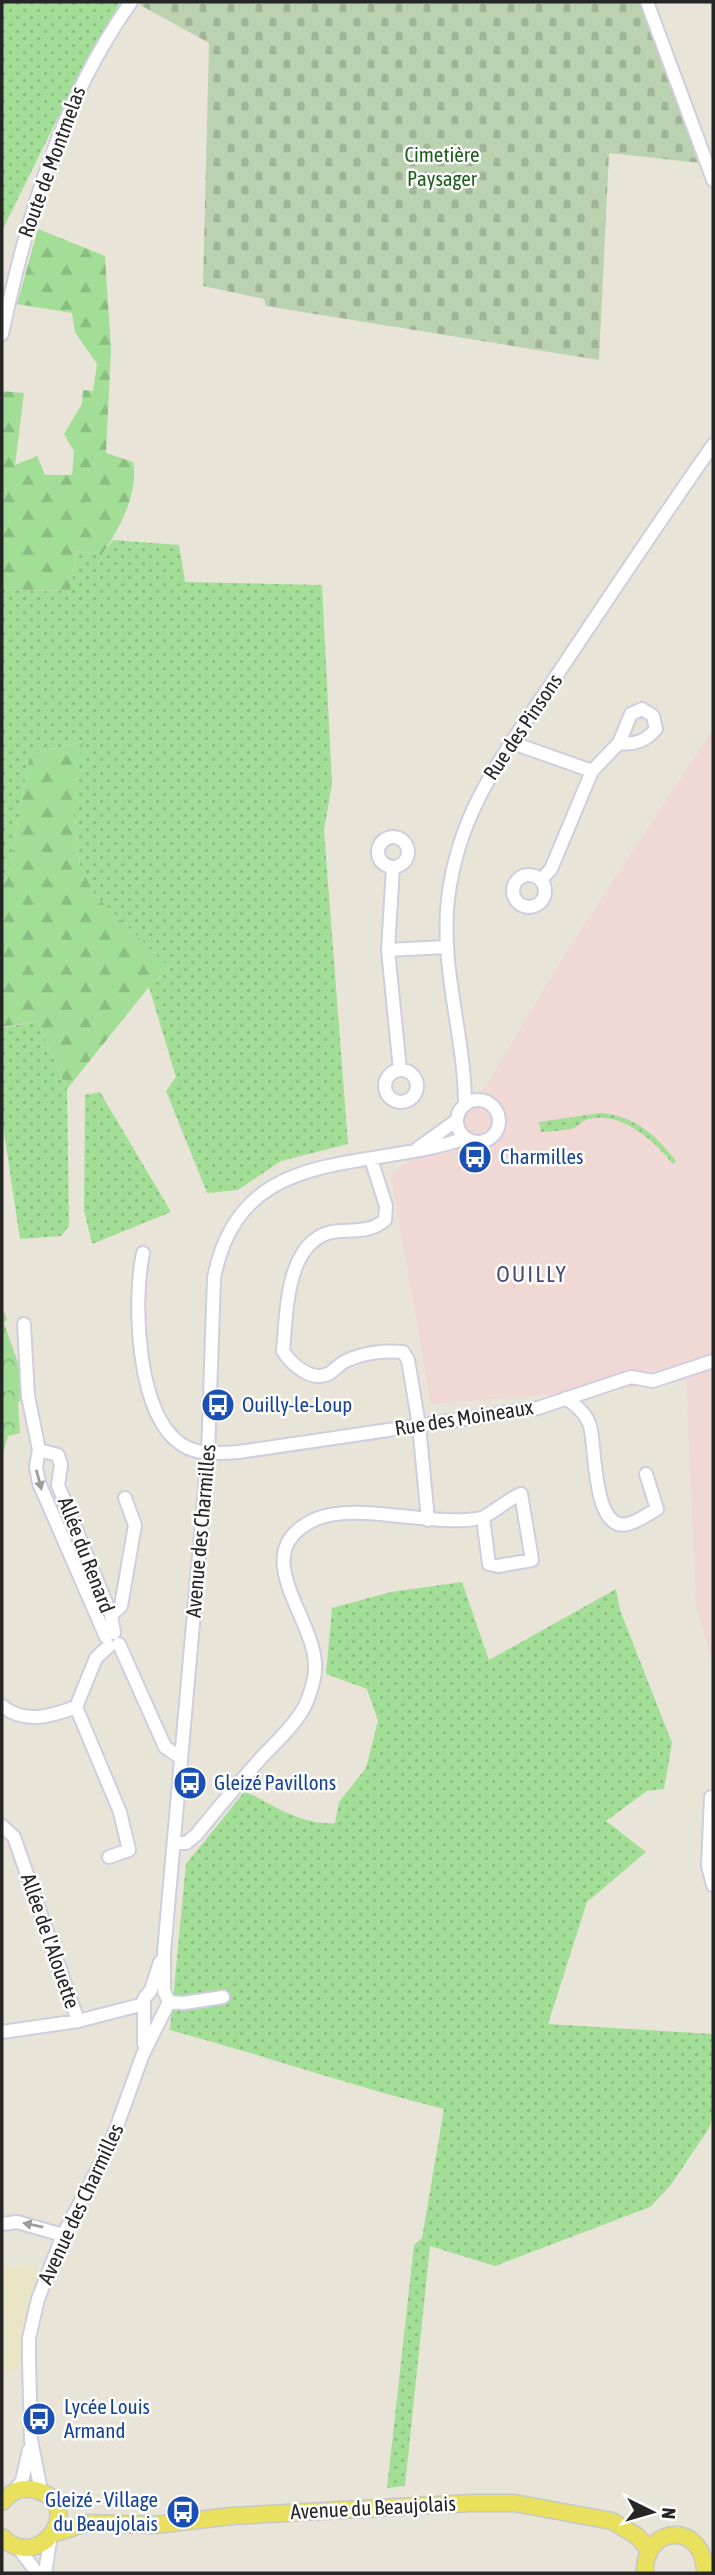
<svg xmlns="http://www.w3.org/2000/svg" width="715" height="2575" font-family="'Asap Condensed',sans-serif">
<style>
.education{fill:#eae5c7}
.medical{fill:#f0d8d5}
.grass{fill:url(#grass-dots)}
.forest{fill:url(#forest-firs)}
.cemetery{fill:url(#cemetery-stones)}
.park{fill:url(#park-crowns)}
.lines{fill:none;stroke-linecap:round;stroke-linejoin:round}
.minor-casing{stroke:#cecedf;stroke-width:16}
.major-casing{stroke:#c7c7c7;stroke-width:19}
.minor{stroke:#fff;stroke-width:12}
.major{stroke:#e9e15d;stroke-width:16}
.oneway{fill:#9d9d9d}
.labels{text-anchor:middle;stroke-width:5;stroke-linejoin:round;paint-order:stroke}
.park-label{font-size:21px;fill:#1e5e1c;stroke:#fff}
.street-label{font-size:21px;fill:#262626;stroke:#fff}
.transit-label{font-size:21px;fill:#164399;stroke:#fff;text-anchor:start}
.neighbourhood-label{font-size:23px;letter-spacing:2px;fill:#4a4a74;stroke:#fff}
</style>
<defs>
<pattern id="grass-dots" width="8" height="8" patternUnits="userSpaceOnUse" patternTransform="scale(1.75)"><rect width="8" height="8" fill="#a2de96"/><path d="M2 2h.1M6 6h.1" fill="none" stroke="#8bbe81" stroke-width="1.8" stroke-linecap="round"/></pattern>
<pattern id="forest-firs" width="22" height="20" patternUnits="userSpaceOnUse" patternTransform="scale(1.75)"><rect width="22" height="20" fill="#a2de96"/><path d="M5 1l3.5 6h-7zM16 11l3.5 6h-7z" fill="#8bbe81"/></pattern>
<pattern id="cemetery-stones" width="16" height="16" patternUnits="userSpaceOnUse" patternTransform="scale(1.75)"><rect width="16" height="16" fill="#bbd2b0"/><path d="M2 7V4a2 2 0 0 1 4 0v3zM10 15v-3a2 2 0 0 1 4 0v3z" fill="#a1b497"/></pattern>
<pattern id="park-crowns" width="20" height="18" patternUnits="userSpaceOnUse" patternTransform="scale(1.75)"><rect width="20" height="18" fill="#a2de96"/><path d="M2 6a3 3 0 1 1 6 0M12 15a3 3 0 1 1 6 0" fill="none" stroke="#8bbe81"/></pattern>
</defs>
<rect width="100%" height="100%" fill="#e9e4d8"/>
<path class="education" d="M 38,2264 L 18,2370 L 2,2372 L 2,2268 Z"/>
<path class="medical" d="M 713,730 L 713,1665 L 696,1605 L 686,1374 L 623,1389 L 431,1404 L 391,1176 L 486,1086 L 565,954 Z"/>
<path class="grass" d="M 2,2 L 120,2 L 67,99 L 2,231 Z
M 113,540 L 179,545 L 185,582 L 322,585 L 332,784 L 324,830 L 348,1144 L 281,1161 L 238,1190 L 207,1193 L 166,1091 L 176,1077 L 149,987 L 170,968 L 95,895 L 80,865 L 73,811 L 82,742 L 30,754 L 8,877 L 2,882 L 2,590 L 70,591 L 77,551 L 101,556 Z
M 38,1021 L 67,1089 L 69,1226 L 61,1236 L 20,1239 L 2,1119 L 2,1028 Z
M 100,1092 L 171,1212 L 92,1244 L 84,1210 L 85,1095 Z
M 600,1113 C 635,1116 655,1134 676,1161 L 673,1164 C 654,1140 618,1107 583,1121 C 580,1123 578,1126 574,1128 C 565,1131 551,1131 541,1132 L 539,1122 Z
M 462,1582 L 489,1660 L 616,1589 L 620,1610 L 672,1743 L 664,1789 L 647,1791 L 606,1821 L 646,1852 L 587,1902 L 548,2024 L 713,2034 L 713,2116 L 708,2130 L 670,2186 L 650,2207 L 495,2266 L 430,2246 L 405,2486 L 387,2488 L 414,2245 L 422,2238 L 444,2109 C 352,2086 262,2055 170,2030 L 186,1864 L 245,1791 C 272,1805 303,1826 335,1823 L 339,1802 L 366,1768 L 378,1721 L 367,1689 L 326,1674 L 332,1608 L 391,1592 Z"/>
<path class="forest" d="M 38,229 L 105,256 L 111,350 L 106,453 L 133,462 C 139,493 119,530 101,556 L 77,551 L 70,591 L 2,590 L 2,391 L 24,393 L 15,465 L 37,456 L 45,475 L 72,475 L 74,451 L 64,434 L 82,404 L 83,390 L 93,391 L 97,364 L 75,332 L 72,313 L 17,304 Z
M 83,742 L 73,811 L 80,865 L 95,895 L 170,968 L 149,987 L 67,1089 L 38,1021 L 2,1027 L 2,882 L 8,877 L 30,754 Z"/>
<path class="cemetery" d="M 143,2 L 640,2 L 700,163 L 609,153 L 599,360 L 266,306 L 264,299 L 203,286 L 209,43 L 140,5 Z"/>
<path class="park" d="M 2,1308 L 7,1319 L 4,1323 L 20,1369 L 22,1400 L 18,1402 L 20,1433 L 8,1436 L 2,1456 Z"/>
<g class="lines">
<defs>
<path id="minor" d="M 647,2 L 713,180
M 2,334 C 27,216 61,101 131,2
M 510,742 L 592,771
M378 852a15 15 0 1 1 30 0a15 15 0 1 1-30 0Z
M 393,867 L 388,950 L 446,947
M513 891a16 16 0 1 1 32 0a16 16 0 1 1-32 0Z
M 541,880 L 551,869 L 592,771 L 619,743 L 631,714 L 642,709 L 653,716 L 656,729 C 646,741 635,745 619,743
M 388,950 L 400,1070
M385 1086a16 16 0 1 1 32 0a16 16 0 1 1-32 0Z
M457 1121a21 21 0 1 1 42 0a21 21 0 1 1-42 0Z
M 465,1105 C 465,1036 440,969 448,899 C 459,804 511,746 561,669 C 611,594 661,519 713,445
M 418,1148 L 457,1120
M 371,1159 L 386,1206 L 385,1220 C 371,1232 356,1230 339,1231 C 285,1235 287,1312 283,1351 C 292,1365 312,1383 330,1373 C 336,1369 340,1363 348,1360 C 364,1353 385,1350 403,1352 L 408,1360 L 419,1425 L 428,1520
M 143,1253 C 133,1300 136,1414 181,1444 C 199,1456 218,1453 239,1452 L 538,1408 L 631,1377 L 653,1381 L 713,1361
M 24,1324 L 28,1396 L 39,1450
M 566,1398 C 577,1407 586,1413 590,1426 C 596,1445 592,1533 628,1524 C 637,1522 648,1514 657,1509 L 646,1474
M 111,1615 L 121,1606 L 135,1525 L 125,1498
M 106,1637 L 39,1483 L 36,1467 L 39,1450 L 58,1455 L 61,1465 L 58,1485 L 111,1615 L 114,1633
M 119,1644 L 165,1747 L 181,1758
M 2,1706 C 25,1724 49,1717 76,1707 L 96,1658 L 109,1646
M 76,1707 L 120,1812 L 129,1850 L 109,1857
M 711,1797 L 708,1866 L 713,1885
M 2,1826 L 14,1837 L 78,2021
M 175,1843 L 186,1843 L 196,1835 C 217,1809 239,1783 261,1758 C 274,1744 290,1730 300,1714 C 307,1705 315,1681 315,1669 C 318,1619 242,1552 316,1519 C 358,1501 433,1528 481,1518 C 489,1516 508,1499 521,1494 L 532,1560 L 498,1566 L 489,1564 L 483,1518
M 169,2002 L 184,2003 L 223,1997
M 2,2032 L 78,2021 L 144,2004
M 144,2044 L 144,1999 L 151,1990 L 160,1962
M 2,2224 L 17,2222 L 63,2235
M 14,2491 L 22,2481 L 29,2450
M 41,2491 L 31,2440 L 29,2361 L 29,2338 L 38,2299 L 63,2235 L 109,2148 L 143,2054 L 169,2002 L 164,1991 L 164,1952 L 208,1454 L 214,1278 C 240,1142 366,1173 466,1138
M 20,2550 L 37,2573
M 45,2573 L 50,2541"/>
<path id="major" d="M 2,2502 C 10,2492 22,2486 35,2490 C 88,2503 40,2575 2,2537
M 56,2533 L 87,2523 L 155,2525 L 232,2516 L 471,2503 L 514,2503 L 612,2521 L 637,2536 L 649,2549
M 645,2573 C 643,2524 705,2521 705,2573"/>
</defs>
<use href="#minor" class="minor-casing"/>
<use href="#major" class="major-casing"/>
<use href="#minor" class="minor"/>
<use href="#major" class="major"/>
</g>
<defs><path id="oneway-solid" d="M-6-.8H1V-3.2L6.5 0L1 3.2V.8H-6Z" transform="scale(1.75)"/></defs>
<g class="oneway">
<use href="#oneway-solid" transform="translate(39 1480) rotate(75)"/>
<use href="#oneway-solid" transform="translate(33 2225) rotate(-168)"/>
</g>
<defs>
<symbol id="bus-disc" viewBox="-11 -11 22 22"><circle r="9.5" fill="#1a4fb4" stroke="#fff"/><path d="M-5-6H5V4H4V6H2V4H-2V6H-4V4H-5ZM-3.5-4V0h7V-4ZM-3.5 1.2v1.5H-2V1.2ZM2 1.2v1.5H3.5V1.2Z" fill="#fff"/></symbol>
</defs>
<g fill-rule="evenodd">
<use href="#bus-disc" x="456" y="1138" width="38" height="38"/>
<use href="#bus-disc" x="199" y="1386" width="38" height="38"/>
<use href="#bus-disc" x="171" y="1764" width="38" height="38"/>
<use href="#bus-disc" x="20" y="2400" width="38" height="38"/>
<use href="#bus-disc" x="164" y="2493" width="38" height="38"/>
</g>
<g class="labels">
<g class="park-label">
<text x="442" y="162">Cimetière<tspan x="442" dy="24">Paysager</tspan></text>
</g>
<g class="street-label">
<text transform="translate(52 162) rotate(-70)" y="7">Route de Montmelas</text>
<text transform="translate(523 727) rotate(-56)" y="7">Rue des Pinsons</text>
<text transform="translate(464 1418) rotate(-9)" y="7">Rue des Moineaux</text>
<text transform="translate(201 1531) rotate(-85)" y="7">Avenue des Charmilles</text>
<text transform="translate(86 1555) rotate(69)" y="7">Allée du Renard</text>
<text transform="translate(50 1941) rotate(71)" y="7">Allée de l'Alouette</text>
<text transform="translate(81 2204) rotate(-65)" y="7">Avenue des Charmilles</text>
<text transform="translate(373 2508) rotate(-3)" y="7">Avenue du Beaujolais</text>
</g>
<g class="transit-label">
<text x="500" y="1164">Charmilles</text>
<text x="242" y="1412">Ouilly-le-Loup</text>
<text x="214" y="1790">Gleizé Pavillons</text>
<text x="64" y="2414">Lycée Louis<tspan x="64" dy="24">Armand</tspan></text>
<text x="158" y="2507" text-anchor="end">Gleizé - Village<tspan x="158" dy="24">du Beaujolais</tspan></text>
</g>
<g class="neighbourhood-label">
<text x="532" y="1282">OUILLY</text>
</g>
</g>
<rect width="715" height="2575" fill="none" stroke="#262626" stroke-width="7"/>
<g transform="translate(652 2512) rotate(95)" stroke="#ffffff" stroke-width="5" paint-order="stroke">
<path d="M0-5L12 26L0 18L-12 26Z" fill="#262626"/>
<text y="-10" font-size="19" font-weight="bold" text-anchor="middle" fill="#262626">N</text>
</g>
</svg>
